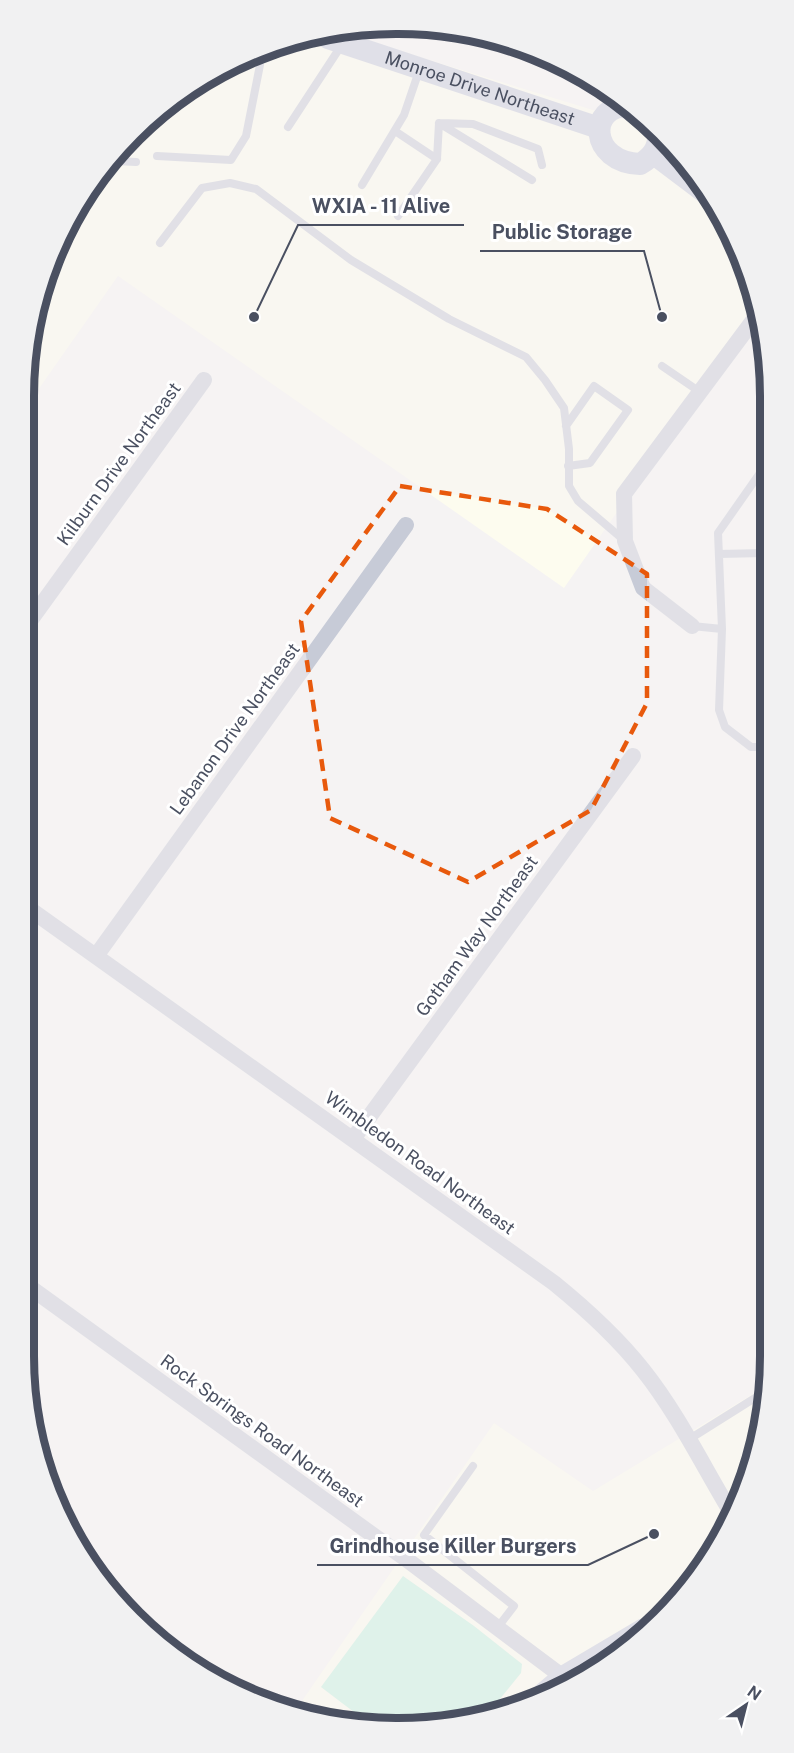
<svg xmlns="http://www.w3.org/2000/svg" width="794" height="1753" font-family="'Public Sans',sans-serif">
<style>
.commercial{fill:#fdfcef}
.green{fill:#c3f1df}
.lines{fill:none;stroke-linecap:round;stroke-linejoin:round}
.service{stroke:#c7cbd7;stroke-width:8}
.minor{stroke:#c7cbd7;stroke-width:16}
.secondary{stroke:#c6cbdb;stroke-width:22}
.marked{fill:none;stroke:#e8590c;stroke-width:4.5;stroke-dasharray:12 8;stroke-linejoin:round}
.labels{text-anchor:middle;stroke-width:6;stroke-linejoin:round;paint-order:stroke}
.street-label{font-size:18px;fill:#4a5061;stroke:#fff}
.rim{fill:none;stroke:#4a5061;stroke-width:8}
.leader{fill:none;stroke:#4a5061;stroke-width:2}
.callout-dot{fill:#4a5061;stroke:#fff;stroke-width:2}
.callout-label{font-size:20px;text-anchor:middle;font-weight:bold;fill:#4a5061;stroke:#fff;stroke-width:6;stroke-linejoin:round;paint-order:stroke}
</style>
<rect width="100%" height="100%" fill="#f5f3f3"/>
<path class="commercial" d="M 344,34 L 649,127 L 693,170 L 741,254 L 757,312 L 564,588 L 118,276 L 24,410 L 24,397 L 52,255 L 133,133 L 254,53 Z
M 764,1387 L 742,1498 L 677,1602 L 583,1679 L 469,1722 L 325,1722 L 295,1711 L 494,1423 L 593,1491 Z"/>
<path class="green" d="M 403,1576 L 474,1626 L 522,1664 L 521,1673 L 487,1715 L 469,1722 L 367,1722 L 321,1687 Z"/>
<g class="lines">
<path class="service" d="M 288,127 L 341,46
M 395,131 L 437,159 L 398,216
M 157,156 L 231,160 L 246,136 L 260,65 L 251,55
M 437,159 L 439,123
M 115,161 L 136,162
M 532,180 L 439,123 L 473,124 L 538,149 L 542,165
M 362,185 L 404,115 L 419,71
M 160,243 L 202,188 L 230,183 L 256,189 L 351,260 L 449,319 L 526,357 L 545,380 L 564,408 L 569,449 L 569,486 L 578,501 L 625,541
M 662,366 L 700,392
M 566,426 L 594,386 L 628,410 L 590,463 L 568,466
M 719,554 L 767,553
M 692,626 L 722,629 L 718,533 L 767,463
M 722,629 L 719,710 L 725,727 L 751,747 L 768,747
M 688,1440 L 763,1393
M 473,1466 L 424,1535 L 514,1606 L 498,1627
M 745,1480 L 743,1475 L 747,1474"/>
<path class="minor" d="M 692,626 L 643,588 L 625,541 L 624,494 L 758,314
M 24,629 L 204,380
M 24,905 L 554,1283 C 586,1309 617,1337 643,1370 C 678,1414 703,1466 732,1514
M 96,956 L 406,525
M 353,1139 L 633,756
M 24,1283 L 406,1559 L 563,1677"/>
<g class="secondary">
<path id="s1" d="M 328,38 L 599,128"/>
<path d="M 629,106 C 587,105 589,162 640,164 C 651,158 659,149 658,135"/>
<path d="M 654,154 L 707,194"/>
<path d="M 543,1694 L 563,1677 L 644,1629"/>
</g>
</g>
<path d="M0 0H794V1753H0ZM 400,486 L 547,509 L 647,574 L 647,703 L 591,810 L 468,882 L 330,818 L 301,621 Z" fill="#f5f3f3" fill-opacity=".55" fill-rule="evenodd"/>
<path class="marked" d="M 400,486 L 547,509 L 647,574 L 647,703 L 591,810 L 468,882 L 330,818 L 301,621 Z"/>
<g class="labels">
<g class="street-label">
<text dy="6" stroke="none"><textPath href="#s1" startOffset="160">Monroe Drive Northeast</textPath></text>
<text transform="translate(119 464) rotate(-54)" y="6">Kilburn Drive Northeast</text>
<text transform="translate(235 729) rotate(-54)" y="6">Lebanon Drive Northeast</text>
<text transform="translate(477 936) rotate(-54)" y="6">Gotham Way Northeast</text>
<text transform="translate(420 1163) rotate(36)" y="6">Wimbledon Road Northeast</text>
<text transform="translate(262 1431) rotate(36)" y="6">Rock Springs Road Northeast</text>
</g>
</g>
<path d="M0 0H794V1753H0ZM396 34H398A362 362 0 0 1 760 396V1356A362 362 0 0 1 398 1718H396A362 362 0 0 1 34 1356V396A362 362 0 0 1 396 34Z" fill="#f1f1f2" fill-rule="evenodd"/>
<path class="rim" d="M396 34H398A362 362 0 0 1 760 396V1356A362 362 0 0 1 398 1718H396A362 362 0 0 1 34 1356V396A362 362 0 0 1 396 34Z"/>
<path class="leader" d="M254 317L298 225H464M662 317L644 251H480M654 1534L588 1565H317"/>
<g class="callout-dot">
<circle cx="254" cy="317" r="6"/>
<circle cx="662" cy="317" r="6"/>
<circle cx="654" cy="1534" r="6"/>
</g>
<g class="callout-label">
<text x="381" y="213">WXIA - 11 Alive</text>
<text x="562" y="239">Public Storage</text>
<text x="453" y="1553">Grindhouse Killer Burgers</text>
</g>
<g transform="translate(746 1705) rotate(35)" stroke="#ffffff" stroke-width="4.5" paint-order="stroke">
<path d="M0-4.5L10 22L0 15L-10 22Z" fill="#4a5061"/>
<text y="-9" font-size="16" font-weight="bold" text-anchor="middle" fill="#4a5061">N</text>
</g>
</svg>
